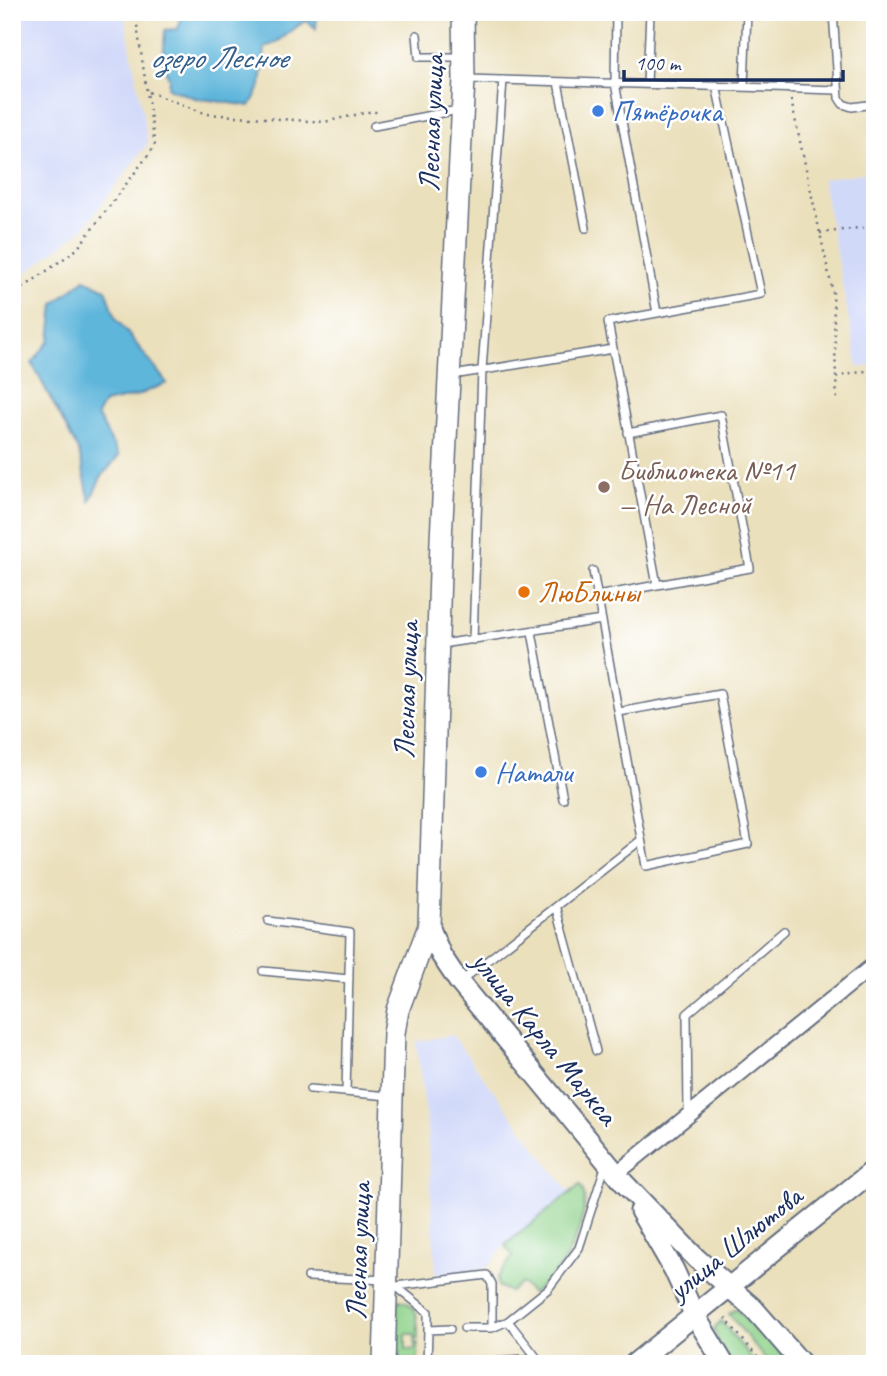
<svg xmlns="http://www.w3.org/2000/svg" width="887" height="1376" font-family="Caveat,sans-serif">
<style>
.built{fill:#d1d9f9}
.green{fill:#8fd28a;stroke:#558074;stroke-width:2}
.water{fill:#5eb6db;stroke:#3c729c;stroke-width:2}
.lines{fill:none;stroke-linecap:round;stroke-linejoin:round}
.service-casing{stroke:#646d7f;stroke-width:10}
.minor-casing{stroke:#646d7f;stroke-width:18}
.secondary-casing{stroke:#646d7f;stroke-width:23}
.primary-casing{stroke:#646d7f;stroke-width:24}
.path{stroke:#646d7f;stroke-width:2.5;stroke-dasharray:2 5;stroke-linecap:butt}
.service{stroke:#fff;stroke-width:7}
.minor{stroke:#fff;stroke-width:14}
.secondary{stroke:#fff;stroke-width:19}
.primary{stroke:#fff;stroke-width:21}
.shop-dot{fill:#3f7fe0;stroke:#fff;stroke-width:2.5}
.education-dot{fill:#8d6e63;stroke:#fff;stroke-width:2.5}
.food-dot{fill:#e8710a;stroke:#fff;stroke-width:2.5}
.labels{text-anchor:middle;stroke-width:5;stroke-linejoin:round;paint-order:stroke}
.shop-label{font-size:30px;fill:#366cbe;stroke:#fff;text-anchor:start}
.street-label{font-size:30px;fill:#1b2f5e;stroke:#fff}
.education-label{font-size:30px;fill:#785e54;stroke:#fff;text-anchor:start}
.food-label{font-size:30px;fill:#c56008;stroke:#fff;text-anchor:start}
.water-label{font-size:32px;font-style:italic;fill:#325e8a;stroke:#fff}
</style>
<rect width="100%" height="100%" fill="#fff"/>
<filter id="ink" filterUnits="userSpaceOnUse"><feTurbulence type="fractalNoise" baseFrequency=".0143" numOctaves="2"/><feDisplacementMap in="SourceGraphic" scale="14" xChannelSelector="R" yChannelSelector="G"/><feConvolveMatrix kernelMatrix="1 2 1 2 8 2 1 2 1" color-interpolation-filters="sRGB"/></filter>
<filter id="wash" filterUnits="userSpaceOnUse"><feTurbulence type="fractalNoise" baseFrequency=".00686" numOctaves="4" result="noise"/><feDisplacementMap in="SourceGraphic" scale="28" xChannelSelector="R" yChannelSelector="G"/><feGaussianBlur stdDeviation="1.57" result="paint"/><feColorMatrix in="noise" values="0 0 0 0 0 0 0 0 0 0 0 0 0 0 0 0 0 1.4 0 .05"/><feComposite in="paint" operator="in"/></filter>
<g filter="url(#wash)">
<rect width="100%" height="100%" fill="#ebe0bc"/>
<path class="built" d="M 12,12 L 124,12 L 148,143 L 83,229 L 12,284 Z
M 875,171 L 875,365 L 858,368 L 822,179 Z
M 452,1035 L 570,1193 L 505,1245 L 487,1268 L 436,1275 L 426,1114 L 416,1042 Z"/>
<path class="green" d="M 580,1185 C 594,1203 572,1250 560,1267 C 552,1277 541,1286 532,1294 L 522,1283 L 510,1292 L 498,1286 L 497,1278 L 513,1256 L 505,1245 Z
M 400,1300 C 419,1304 418,1323 418,1339 L 415,1340 L 415,1334 L 406,1334 L 406,1349 L 415,1350 L 415,1343 L 418,1343 L 418,1364 L 394,1364 L 396,1304 Z
M 736,1309 L 766,1333 L 791,1364 L 769,1364 L 729,1314 Z
M 721,1321 L 756,1364 L 734,1364 L 718,1344 L 714,1328 Z"/>
<path class="water" d="M 165,12 L 317,12 L 316,29 L 307,20 C 290,29 283,42 265,47 L 261,86 L 250,106 L 195,98 L 168,88 L 169,78 L 163,64 L 165,30 L 178,29 L 181,19 L 175,13 Z
M 85,279 L 106,289 L 116,318 L 167,383 L 136,396 L 104,403 L 97,415 L 119,456 L 101,477 L 90,501 L 79,452 L 32,363 L 50,340 L 54,304 Z"/>
</g>
<g filter="url(#ink)">
<g class="lines">
<defs>
<path id="service" d="M 616,12 L 615,83 L 657,313
M 833,12 L 839,98 L 843,104 L 852,107 L 875,104
M 417,35 L 419,57 L 462,57
M 467,79 L 837,90
M 558,82 L 586,228
M 647,84 L 650,12
M 744,86 L 747,12
M 374,126 L 458,110
M 453,375 L 613,349
M 628,433 L 721,415 L 750,568 L 657,585
M 593,571 L 646,866 L 748,844 L 720,694 L 619,712
M 597,596 L 657,585 L 608,322 L 761,294 L 716,85
M 532,632 L 563,799
M 473,640 L 482,370 L 503,80
M 441,644 L 602,620
M 557,909 L 596,1051
M 268,921 L 350,932 L 346,1092
M 263,971 L 349,979
M 460,982 L 641,840
M 310,1089 L 389,1096
M 688,1115 L 687,1014 L 784,931
M 308,1277 L 388,1280 L 428,1312 L 428,1330 L 450,1329
M 396,1286 L 487,1275 L 492,1284 L 492,1328
M 508,1321 L 548,1289 L 579,1248 L 605,1167
M 464,1328 L 492,1328 L 508,1321 L 537,1358
M 427,1364 L 428,1330
M 454,1364 L 537,1358 L 542,1364"/>
<path id="minor" d="M 616,1174 L 875,964"/>
<path id="secondary" d="M 429,926 L 441,955 L 459,982 L 624,1183 L 696,1258 L 754,1309 L 802,1364
M 640,1211 L 674,1270 L 694,1314 L 724,1364
M 634,1364 L 875,1169"/>
<path id="primary" d="M 384,1364 L 394,1033 L 398,1010 L 429,926 L 441,540 L 464,79 L 463,12"/>
</defs>
<use href="#service" class="service-casing"/>
<use href="#minor" class="minor-casing"/>
<use href="#secondary" class="secondary-casing"/>
<use href="#primary" class="primary-casing"/>
<path class="path" d="M 149,92 L 207,114 L 324,122 L 373,111 L 378,113
M 791,100 L 833,293 L 837,403
M 820,233 L 875,226
M 12,296 L 77,249 L 155,146 L 135,12
M 836,377 L 875,369
M 725,1318 L 763,1364"/>
<use href="#service" class="service"/>
<use href="#minor" class="minor"/>
<use href="#secondary" class="secondary"/>
<use href="#primary" class="primary"/>
</g>
</g>
<g class="shop-dot">
<circle cx="598" cy="111" r="7"/>
<circle cx="481" cy="772" r="7"/>
</g>
<circle class="education-dot" cx="604" cy="487" r="7"/>
<circle class="food-dot" cx="524" cy="592" r="7"/>
<g class="labels">
<g class="shop-label">
<text x="612" y="121">Пятёрочка</text>
<text x="495" y="782">Натали</text>
</g>
<g class="street-label">
<text transform="translate(431 123) rotate(-88)" y="10">Лесная улица</text>
<text transform="translate(406 690) rotate(-88)" y="10">Лесная улица</text>
<text transform="translate(545 1038) rotate(51)" y="10">улица Карла Маркса</text>
<text transform="translate(735 1243) rotate(-39)" y="10">улица Шлютова</text>
<text transform="translate(358 1251) rotate(-88)" y="10">Лесная улица</text>
</g>
<g class="education-label">
<text x="618" y="480">Библиотека №11<tspan x="618" dy="34">— На Лесной</tspan></text>
</g>
<g class="food-label">
<text x="538" y="602">ЛюБлины</text>
</g>
<g class="water-label">
<text x="218" y="68">озеро Лесное</text>
</g>
</g>
<rect width="887" height="1376" fill="none" stroke="#fff" stroke-width="42"/>
<path d="M624 70v10h219v-10" fill="none" stroke="#1b2f5e" stroke-width="3.5"/>
<text x="635" y="70" font-size="21" fill="#1b2f5e" stroke="#ffffff" stroke-width="5" paint-order="stroke">100 m</text>
</svg>
